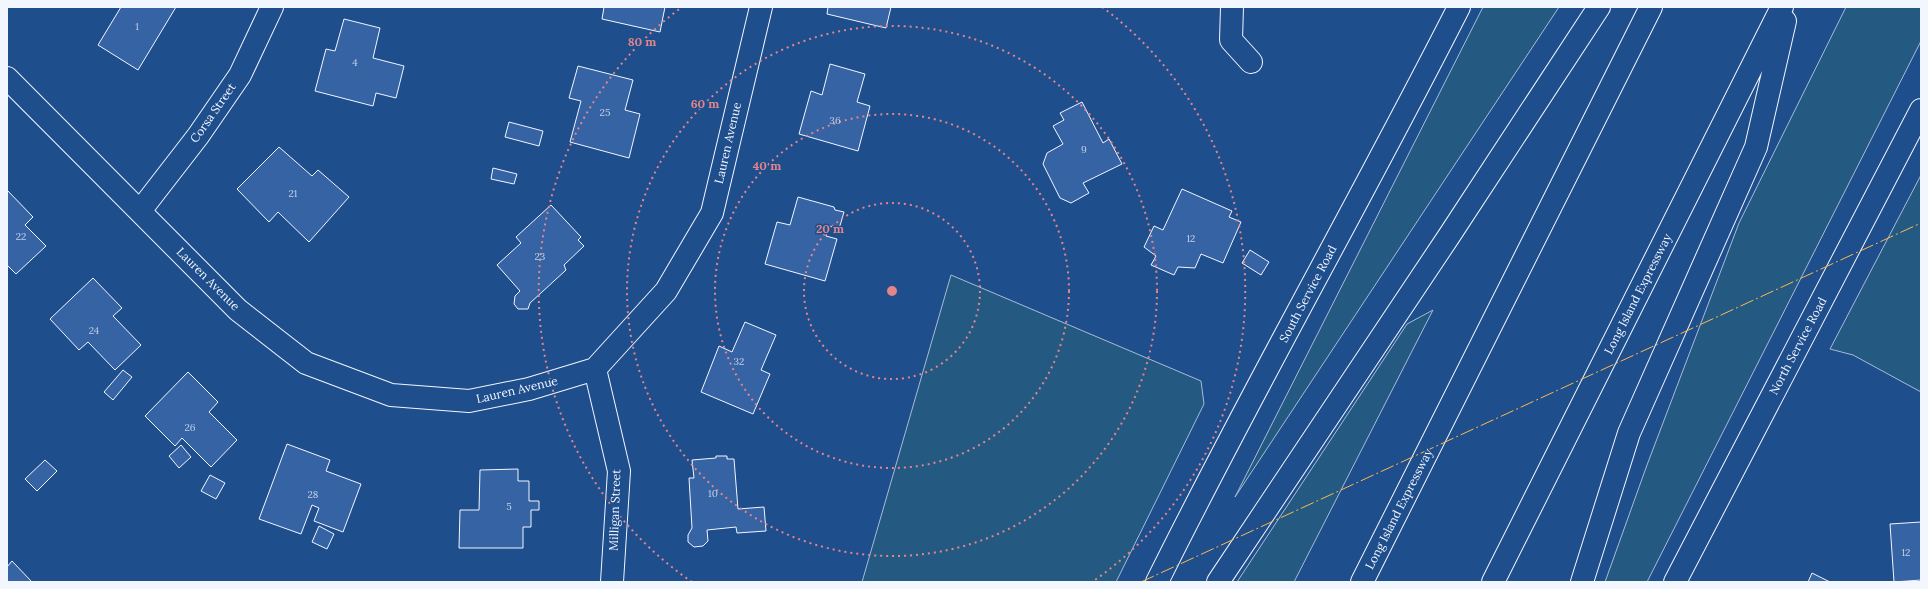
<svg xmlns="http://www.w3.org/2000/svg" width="1928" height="589" font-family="Lora,serif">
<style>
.green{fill:#245a82;stroke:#a8bbd7}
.building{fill:#3563a3;stroke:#f2f6ff}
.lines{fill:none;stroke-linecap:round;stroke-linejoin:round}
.street-casing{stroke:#f2f6ff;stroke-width:24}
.secondary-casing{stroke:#f2f6ff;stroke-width:24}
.highway-casing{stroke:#f2f6ff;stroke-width:24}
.street{stroke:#1f4e8c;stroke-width:22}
.secondary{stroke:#1f4e8c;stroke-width:22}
.highway{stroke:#1f4e8c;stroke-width:22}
.power{stroke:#ffb74d;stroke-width:1;stroke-dasharray:14 3 2 3;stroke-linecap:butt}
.ring{fill:none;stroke:#e38589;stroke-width:2;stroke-dasharray:2 4}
.labels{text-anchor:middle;stroke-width:3;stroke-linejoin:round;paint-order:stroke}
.number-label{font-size:10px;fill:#c3d1e8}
.street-label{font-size:12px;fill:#f2f6ff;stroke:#1f4e8c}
.centre{fill:#e38589;stroke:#1f4e8c;stroke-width:2}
.ring-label{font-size:12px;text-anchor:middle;font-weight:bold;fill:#e38589;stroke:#1f4e8c;stroke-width:3;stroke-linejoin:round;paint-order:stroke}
</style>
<rect width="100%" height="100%" fill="#1f4e8c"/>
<path class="green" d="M 1483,7 L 1559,7 L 1235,497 Z
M 1846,7 L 1921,7 L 1921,41 L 1647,582 L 1605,582 L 1647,465 L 1739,223 Z
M 1921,175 L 1921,392 L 1853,355 L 1830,349 Z
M 951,275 L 1201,381 L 1204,404 L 1116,582 L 862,582 Z
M 1433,310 L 1294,582 L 1237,582 L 1407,324 Z"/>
<path class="building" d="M 121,7 L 176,7 L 138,70 L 98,45 Z
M 604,7 L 665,7 L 660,32 L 602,19 Z
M 828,7 L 891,7 L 886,28 L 827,14 Z
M 344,19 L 380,28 L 373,58 L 404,66 L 396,98 L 376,93 L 373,106 L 315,91 L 326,49 L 335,51 Z
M 830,64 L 865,74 L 857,102 L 870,106 L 858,151 L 799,134 L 811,91 L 822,95 Z
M 578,66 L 633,80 L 625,110 L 640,114 L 629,158 L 570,142 L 581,101 L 569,98 Z
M 1082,102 L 1103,143 L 1109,139 L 1122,164 L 1083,183 L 1089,193 L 1071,203 L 1060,198 L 1043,164 L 1047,153 L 1063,144 L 1053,126 L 1064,120 L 1060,113 Z
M 509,122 L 543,131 L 539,146 L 505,137 Z
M 279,147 L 312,176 L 318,170 L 349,197 L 309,242 L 278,212 L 269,222 L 237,189 Z
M 493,168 L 517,174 L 514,184 L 491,179 Z
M 1182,189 L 1232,211 L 1229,217 L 1241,222 L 1223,263 L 1201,254 L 1195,268 L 1178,267 L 1174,275 L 1151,265 L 1156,256 L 1144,247 L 1154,226 L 1163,230 Z
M 7,190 L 33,217 L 25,225 L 46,246 L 16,274 L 7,265 Z
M 798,197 L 834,207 L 835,210 L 844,212 L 839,229 L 829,226 L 826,236 L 837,239 L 825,281 L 765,264 L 777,222 L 790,225 Z
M 551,205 L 581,237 L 578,240 L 584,246 L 564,265 L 566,270 L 530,303 L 528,309 L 518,309 L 514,304 L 515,296 L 520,291 L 497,265 L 521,243 L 516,237 Z
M 1250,250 L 1269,262 L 1261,275 L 1242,263 Z
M 93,278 L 122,308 L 113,316 L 141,345 L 115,370 L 88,342 L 79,350 L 50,319 Z
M 745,322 L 776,335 L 761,370 L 770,374 L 753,414 L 701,392 L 719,346 L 732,352 Z
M 123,370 L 132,377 L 113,400 L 104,392 Z
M 188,372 L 218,402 L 209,412 L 237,440 L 211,467 L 182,438 L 175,446 L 145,416 Z
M 287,444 L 330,460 L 326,471 L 361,484 L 343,532 L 314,521 L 319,508 L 312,505 L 301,534 L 259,519 Z
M 181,445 L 191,457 L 179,468 L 169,456 Z
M 716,456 L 727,456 L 727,459 L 734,459 L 738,509 L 764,507 L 766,531 L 737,533 L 736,527 L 707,530 L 708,541 L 703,546 L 694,547 L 688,542 L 688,535 L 692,528 L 689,478 L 694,478 L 692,460 L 716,458 Z
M 45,460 L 57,471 L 37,491 L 25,479 Z
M 518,469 L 518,481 L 529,481 L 529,501 L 539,501 L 539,510 L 531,510 L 531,527 L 523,527 L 523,548 L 459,548 L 460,510 L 479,510 L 480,470 Z
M 210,475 L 225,483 L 216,499 L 201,491 Z
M 1921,522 L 1921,580 L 1894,582 L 1890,524 Z
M 319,526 L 334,534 L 327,549 L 312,542 Z
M 12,561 L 32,582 L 7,582 L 7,567 Z
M 1812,573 L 1830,582 L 1808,582 Z"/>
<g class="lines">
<defs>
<path id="street" d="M 1232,7 L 1231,40 L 1251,62
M 7,78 L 238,310 L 306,363 L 391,395 L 469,401 L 529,389 L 595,369 L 666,291 L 712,213 L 761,7
M 140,211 L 198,136 L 240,75 L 272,7
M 595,369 L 619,471 L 612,582"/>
<path id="secondary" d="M 1157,582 C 1253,388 1361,200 1459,7
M 1675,582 L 1921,110"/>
<path id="highway" d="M 1218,582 L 1449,236 L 1599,7
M 1362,582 L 1651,7
M 1493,582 L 1782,7
M 1582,582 L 1629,433 L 1756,147 L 1785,21"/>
</defs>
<use href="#street" class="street-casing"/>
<use href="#secondary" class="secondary-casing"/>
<use href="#highway" class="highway-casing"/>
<use href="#street" class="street"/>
<use href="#secondary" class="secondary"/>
<use href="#highway" class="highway"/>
<path class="power" d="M 1141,582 L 1921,223"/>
</g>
<g class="ring">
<circle cx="892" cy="291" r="88"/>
<circle cx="892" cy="291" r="177"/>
<circle cx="892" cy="291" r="265"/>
<path d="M692 582A353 353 0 0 1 682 7M1102 7A353 353 0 0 1 1092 582"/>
</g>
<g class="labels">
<g class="number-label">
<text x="137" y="30">1</text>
<text x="355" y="66">4</text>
<text x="605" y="116">25</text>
<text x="835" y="124">36</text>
<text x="1084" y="153">9</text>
<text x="293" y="197">21</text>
<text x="21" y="240">22</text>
<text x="1191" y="242">12</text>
<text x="540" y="260">23</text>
<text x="94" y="334">24</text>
<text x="739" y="365">32</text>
<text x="190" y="431">26</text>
<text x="713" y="497">10</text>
<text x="313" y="498">28</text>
<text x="509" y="510">5</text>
<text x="1906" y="556">12</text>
</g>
<g class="street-label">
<text transform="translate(213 113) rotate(-55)" y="4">Corsa Street</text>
<text transform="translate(728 143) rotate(-77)" y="4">Lauren Avenue</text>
<text transform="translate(208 279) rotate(45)" y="4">Lauren Avenue</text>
<text transform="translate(1308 294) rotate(-62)" y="4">South Service Road</text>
<text transform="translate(1638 294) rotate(-63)" y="4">Long Island Expressway</text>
<text transform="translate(1798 346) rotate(-62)" y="4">North Service Road</text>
<text transform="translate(517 390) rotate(-13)" y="4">Lauren Avenue</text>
<text transform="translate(1399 509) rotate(-63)" y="4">Long Island Expressway</text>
<text transform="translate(615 510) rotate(-88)" y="4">Milligan Street</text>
</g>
</g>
<circle cx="892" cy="291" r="6" class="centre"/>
<g class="ring-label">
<text x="642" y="46">80 m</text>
<text x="705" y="108">60 m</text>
<text x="767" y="170">40 m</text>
<text x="830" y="233">20 m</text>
</g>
<rect width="1928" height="589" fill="none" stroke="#f2f6ff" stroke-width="16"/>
</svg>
